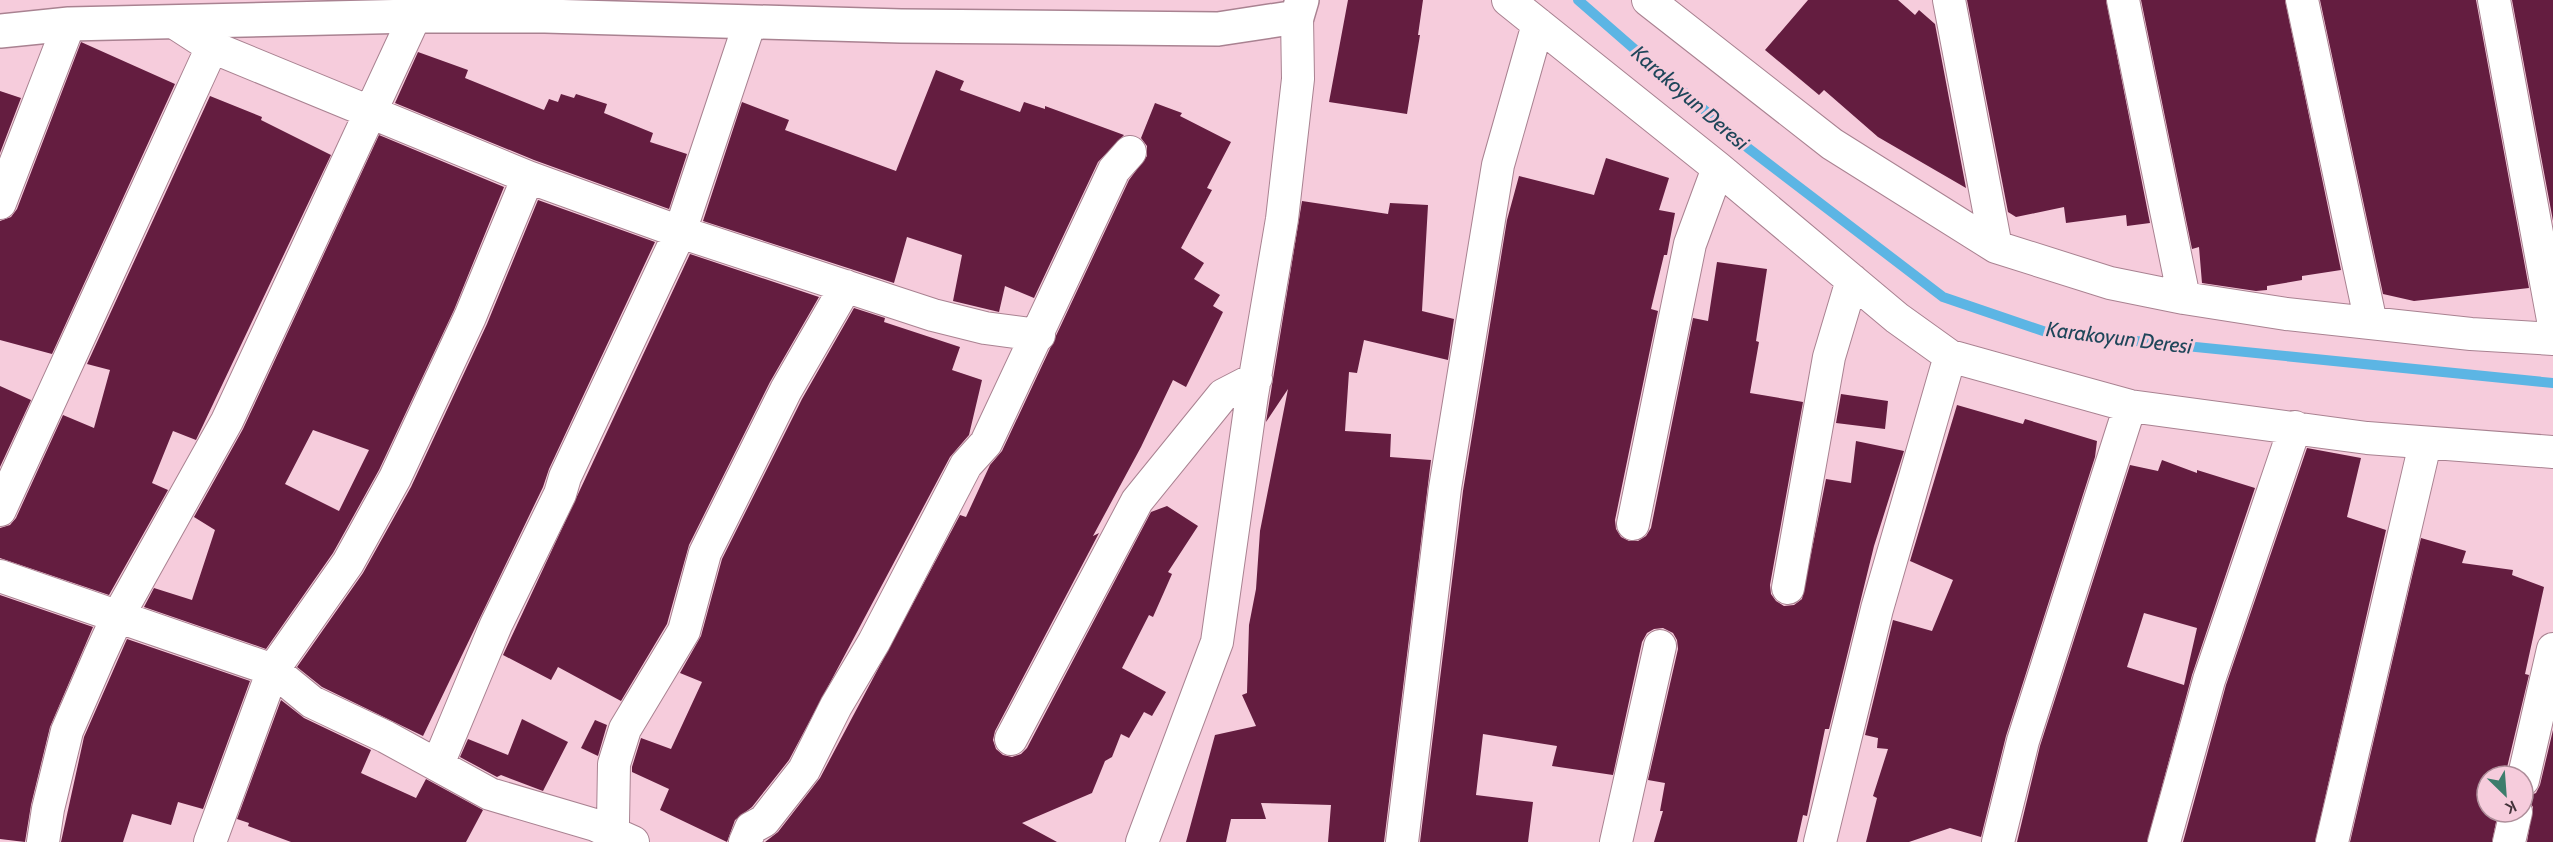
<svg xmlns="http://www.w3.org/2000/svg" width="2553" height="842" font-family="Cabin,sans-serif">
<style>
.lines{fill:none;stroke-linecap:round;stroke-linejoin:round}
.stream{stroke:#5cb5e4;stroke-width:10}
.building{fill:#641d40;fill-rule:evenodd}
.minor-casing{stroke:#a98291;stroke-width:34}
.secondary-casing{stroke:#a98291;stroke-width:36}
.minor{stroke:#fff;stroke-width:32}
.secondary{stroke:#fff;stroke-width:33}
.labels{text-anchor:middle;stroke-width:6;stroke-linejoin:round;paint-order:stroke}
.water-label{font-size:21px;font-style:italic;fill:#1f465a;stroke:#f6ccdc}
</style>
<rect width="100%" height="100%" fill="#f6ccdc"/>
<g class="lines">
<path class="stream" d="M 1578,0 L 1748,148 L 1943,297 L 2046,332 L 2553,383"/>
</g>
<path class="building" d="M 1348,0 L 1423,0 L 1418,35 L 1420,35 L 1407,114 L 1329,102 Z
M 1808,0 L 1898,0 L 1915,15 L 1919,10 L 1935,24 L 1966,188 L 1878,137 L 1824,90 L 1819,95 L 1765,50 Z
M 1967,0 L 2106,0 L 2150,223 L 2127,226 L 2126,215 L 2066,223 L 2064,207 L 2016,217 L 2008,212 Z
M 2141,0 L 2285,0 L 2341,270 L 2302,276 L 2302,280 L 2267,286 L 2267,290 L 2256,291 L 2202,283 L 2199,247 L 2192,249 Z
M 2320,0 L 2476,0 L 2529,288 L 2414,301 L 2383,294 Z
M 2512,0 L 2553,0 L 2553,221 Z
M 81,42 L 175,84 L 52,354 L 0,340 L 0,221 L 11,217 L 17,209 Z
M 418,52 L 468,70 L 465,78 L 544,110 L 549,99 L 558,102 L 561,94 L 574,98 L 576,94 L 607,104 L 604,113 L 653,133 L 650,142 L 687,154 L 669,209 L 534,160 L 395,103 Z
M 936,70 L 964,81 L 960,90 L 1020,112 L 1024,102 L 1045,109 L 1045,106 L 1124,135 L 1098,162 L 1034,298 L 1005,286 L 999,312 L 953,301 L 962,255 L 907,237 L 894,283 L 703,221 L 742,102 L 789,120 L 785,130 L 896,171 Z
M 0,91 L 21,98 L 0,153 Z
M 210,96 L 262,117 L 261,120 L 331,155 L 196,440 L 173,431 L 152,483 L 168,490 L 109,595 L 0,558 L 0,528 L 10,525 L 16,518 L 63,415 L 94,428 L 110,370 L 87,364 Z
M 1155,103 L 1182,113 L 1180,116 L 1231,142 L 1207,188 L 1212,190 L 1181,248 L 1204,263 L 1194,279 L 1220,295 L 1213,306 L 1223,312 L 1186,387 L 1173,380 L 1141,447 L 1093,536 L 1099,533 L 995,731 L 993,740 L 996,749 L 1003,755 L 1012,757 L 1021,754 L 1027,748 L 1151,512 L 1167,506 L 1198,526 L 1168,572 L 1172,574 L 1153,617 L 1149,615 L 1122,668 L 1166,692 L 1152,716 L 1144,712 L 1129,738 L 1121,734 L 1112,757 L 1105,761 L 1092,793 L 1022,823 L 1057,842 L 765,842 L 778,832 L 820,778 L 960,515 L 966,517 L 990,465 L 1002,451 L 1129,180 L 1147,156 L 1147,146 L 1141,138 Z
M 379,135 L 504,187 L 454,310 L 379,470 L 333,553 L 266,649 L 144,607 L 154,588 L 192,600 L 215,530 L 194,517 L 243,429 ZM 313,430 L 369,450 L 339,511 L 285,484 Z
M 1606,158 L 1669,178 L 1659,210 L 1675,213 L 1667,255 L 1664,255 L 1651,309 L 1658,311 L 1615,520 L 1616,529 L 1621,537 L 1629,541 L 1638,541 L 1646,536 L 1651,528 L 1693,318 L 1708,321 L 1717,262 L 1767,269 L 1756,341 L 1759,342 L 1750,393 L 1803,402 L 1770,585 L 1771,594 L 1776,601 L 1784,606 L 1794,605 L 1802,599 L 1826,479 L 1851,483 L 1856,441 L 1904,451 L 1874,546 L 1829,729 L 1825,729 L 1807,816 L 1803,815 L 1797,842 L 1654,842 L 1663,811 L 1660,811 L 1665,783 L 1648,780 L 1678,649 L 1677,640 L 1673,633 L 1663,628 L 1654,629 L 1647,633 L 1642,642 L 1613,775 L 1552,766 L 1557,746 L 1483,734 L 1476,795 L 1533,802 L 1528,842 L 1420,842 L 1463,491 L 1507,220 L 1519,176 L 1594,195 Z
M 538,200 L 655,242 L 549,469 L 543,487 L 423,736 L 322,687 L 297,667 L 363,573 L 411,487 L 487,324 Z
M 1302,201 L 1388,214 L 1390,203 L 1428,205 L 1422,311 L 1454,319 L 1448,360 L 1364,340 L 1357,373 L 1349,372 L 1345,431 L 1391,434 L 1390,457 L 1431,460 L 1384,842 L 1328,842 L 1331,805 L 1261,803 L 1266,819 L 1231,819 L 1226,842 L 1186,842 L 1215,735 L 1256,726 L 1242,695 L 1247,693 L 1249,625 L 1256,589 L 1260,531 L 1288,389 L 1266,422 Z
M 690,254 L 819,297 L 770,382 L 689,545 L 667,624 L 621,701 L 558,667 L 551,680 L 503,655 Z
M 854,308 L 885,318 L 884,322 L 960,347 L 952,370 L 982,380 L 969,435 L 950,457 L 789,760 L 752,807 L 735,820 L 727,842 L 660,810 L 669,789 L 632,772 L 632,767 L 641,738 L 671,749 L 702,682 L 680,673 L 701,636 L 722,559 L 802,399 Z
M 0,386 L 31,400 L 0,467 Z
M 1841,394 L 1888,401 L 1885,429 L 1836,423 Z
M 1957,405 L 2023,424 L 2025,419 L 2097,441 L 2095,457 L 2006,736 L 1981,837 L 1950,828 L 1909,842 L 1866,842 L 1877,798 L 1873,796 L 1888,749 L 1877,748 L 1878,738 L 1865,735 L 1893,620 L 1932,631 L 1953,580 L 1910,561 Z
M 2307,448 L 2361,458 L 2347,517 L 2386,530 L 2315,842 L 2183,842 L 2226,685 Z
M 2162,460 L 2197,473 L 2197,470 L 2255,488 L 2192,675 L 2147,842 L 2017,842 L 2040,746 L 2130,465 L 2158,471 ZM 2144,613 L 2197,628 L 2184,685 L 2127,667 Z
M 2421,538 L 2466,551 L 2462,563 L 2513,570 L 2512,575 L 2544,587 L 2525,674 L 2529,675 L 2505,776 L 2487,776 L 2487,812 L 2498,812 L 2492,842 L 2350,842 Z
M 0,595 L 93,627 L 50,727 L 31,805 L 25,842 L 0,839 Z
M 127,639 L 250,681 L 203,809 L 178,802 L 171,825 L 132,814 L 123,842 L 61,842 L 84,737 Z
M 281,700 L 304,718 L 371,750 L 361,773 L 416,798 L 426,779 L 483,810 L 466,842 L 291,842 L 248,826 L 249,823 L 237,819 Z
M 522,719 L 568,742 L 543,791 L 501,775 L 497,777 L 460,757 L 468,739 L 508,755 Z
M 595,720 L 607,725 L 598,756 L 581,748 Z
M 2553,730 L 2553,842 L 2527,842 L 2533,807 L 2526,797 L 2536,793 L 2540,785 Z"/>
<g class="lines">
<defs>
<path id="minor" d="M 1508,0 L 1718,168 L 1897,318 L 1950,356 L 2130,406 L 2367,438 L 2553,452
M 1648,0 L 1832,144 L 1996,247 L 2110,283 L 2184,298 L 2286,314 L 2471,334 L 2553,339
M 1949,0 L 1996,247
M 2123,0 L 2184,298
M 2302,0 L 2371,323
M 2494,0 L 2553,320
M 175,23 L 212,47 L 528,177 L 680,232 L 933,315 L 985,328 L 1039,335
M 0,203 L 69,24
M 0,510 L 212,47
M 1633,524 L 1690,244 L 1718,168
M 0,576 L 273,670 L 312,702 L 386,737 L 490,794 L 595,825 L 633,842
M 1788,588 L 1829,357 L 1852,280
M 1011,739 L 1137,501 L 1223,395 L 1256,378
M 438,764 L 496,625 L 560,494 L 565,477 L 680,232 L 750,22
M 2523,780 L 2553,649
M 610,829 L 613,822 L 614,764 L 625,729 L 684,631 L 705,553 L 786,390 L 846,286
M 43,842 L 48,809 L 67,731 L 100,655 L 117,618 L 227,421 L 415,16
M 210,842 L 273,670 L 348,563 L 395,478 L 470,317 L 528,177
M 745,842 L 751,828 L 764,821 L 804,770 L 836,706 L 874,642 L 966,465 L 986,443 L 1114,170 L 1130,152
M 1142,842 L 1217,642 L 1252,395 L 1282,219 L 1298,79 L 1297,17
M 1402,842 L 1445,488 L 1498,165 L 1538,24
M 1616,842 L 1660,646
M 1820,842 L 1877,609 L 1950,356
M 1998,842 L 2023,741 L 2130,406
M 2164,842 L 2209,680 L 2295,427
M 2332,842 L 2425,444
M 2509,842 L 2516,812"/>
<path id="secondary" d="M 0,31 L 69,24 L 415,16 L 545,16 L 901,26 L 1218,29 L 1297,17 L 1302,0"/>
</defs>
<use href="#minor" class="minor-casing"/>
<use href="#secondary" class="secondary-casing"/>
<use href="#minor" class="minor"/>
<use href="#secondary" class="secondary"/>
</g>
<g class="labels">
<g class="water-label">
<text transform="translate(1690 98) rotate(41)" y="7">Karakoyun Deresi</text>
<text transform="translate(2119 338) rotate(7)" y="7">Karakoyun Deresi</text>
</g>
</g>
<g transform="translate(2505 794) rotate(155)"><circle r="28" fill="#f6ccdc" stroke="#ae8e9a" stroke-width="1.5"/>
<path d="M0-4.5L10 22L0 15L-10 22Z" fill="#3d7d6c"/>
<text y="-9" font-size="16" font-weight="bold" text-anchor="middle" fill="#423138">K</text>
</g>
</svg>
